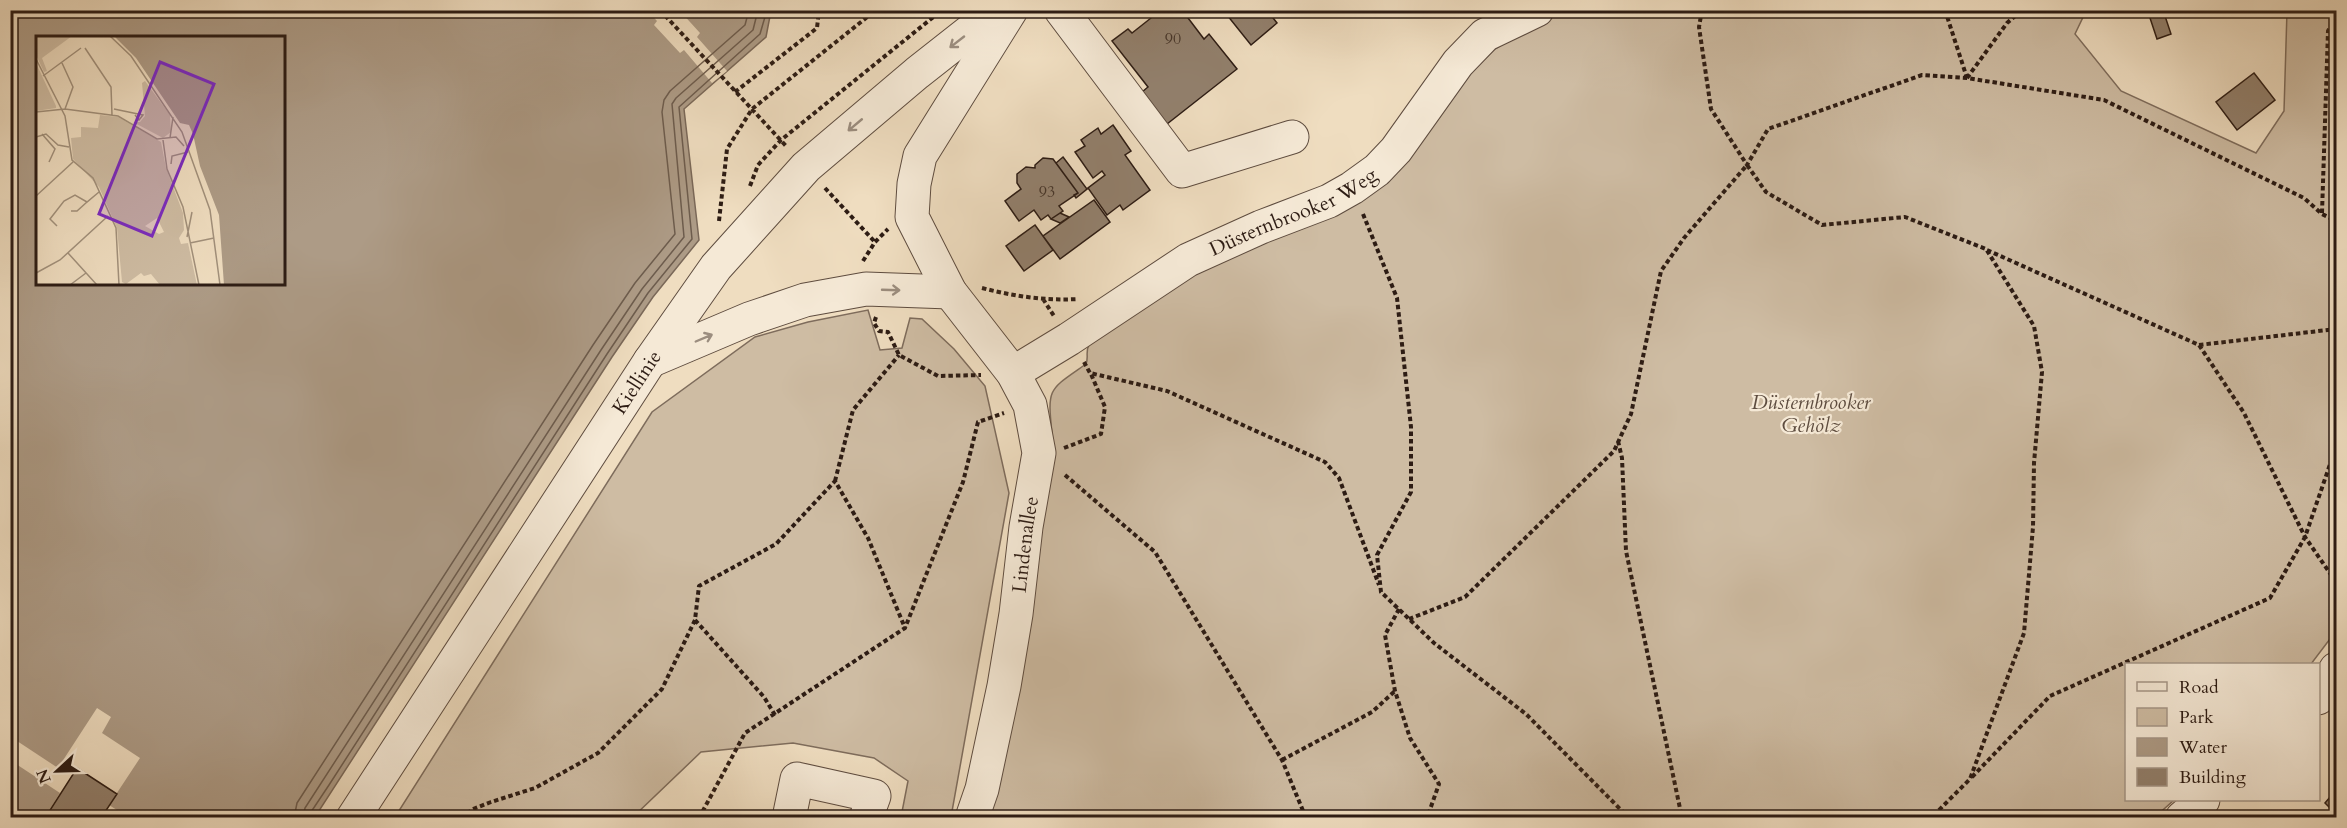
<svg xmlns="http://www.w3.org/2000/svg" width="2347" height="828" font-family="Cardo,serif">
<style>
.green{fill:#cebca3;stroke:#7e6c5c;stroke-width:1.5}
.water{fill:#ad9b86;stroke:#7a6858;stroke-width:1.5;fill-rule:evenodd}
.pier{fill:#efddc0}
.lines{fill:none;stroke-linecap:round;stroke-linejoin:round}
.shore{stroke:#6d5c4d;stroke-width:1.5}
.building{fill:#92806d;stroke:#2d1c14;stroke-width:1.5}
.minor-casing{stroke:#5e4c3f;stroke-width:35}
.path{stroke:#2d1c14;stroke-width:4;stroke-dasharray:4.5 3;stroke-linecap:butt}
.minor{stroke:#f5e9d6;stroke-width:33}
.oneway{stroke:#9b8d7f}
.labels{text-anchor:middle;stroke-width:4.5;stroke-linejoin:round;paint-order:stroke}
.number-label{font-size:16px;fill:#46352a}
.street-label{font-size:20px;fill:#2d1c14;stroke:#f5e9d6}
.park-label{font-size:20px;font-style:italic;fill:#5d4c3f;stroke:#f5e9d6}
.inset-river{fill:none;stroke:#ad9b86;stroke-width:3}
.inset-road{fill:none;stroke:#a1907b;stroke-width:1.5}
.view{fill:#7b2cbf;fill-opacity:0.15;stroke:#7b2cbf;stroke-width:3}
.inset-edge{fill:none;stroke:#2d1c14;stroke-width:3}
</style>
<rect width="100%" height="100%" fill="#efddc0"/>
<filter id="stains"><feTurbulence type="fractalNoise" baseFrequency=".00333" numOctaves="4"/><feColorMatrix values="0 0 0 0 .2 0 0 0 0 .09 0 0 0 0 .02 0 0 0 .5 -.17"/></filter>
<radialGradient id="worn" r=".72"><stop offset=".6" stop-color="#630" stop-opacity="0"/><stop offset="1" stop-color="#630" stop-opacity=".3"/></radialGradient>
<path class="green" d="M 1565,10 L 2086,11 L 2075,34 L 2121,91 L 2256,153 L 2284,111 L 2287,11 L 2336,11 L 2336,631 L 2311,664 L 2126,664 L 2126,800 L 2174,800 L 2155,817 L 980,818 L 1020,671 L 1052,433 C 1047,387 1049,390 1086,364 C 1089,357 1085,352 1089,345 L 1198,266 L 1297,223 L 1463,80 L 1495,49 L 1529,27 Z
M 868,310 L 880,350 L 902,348 L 910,318 L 922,319 L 954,349 L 985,386 L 1009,493 L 951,817 L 901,817 L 908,781 L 874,758 L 793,743 L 701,752 L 633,817 L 395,817 L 652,412 L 755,337 L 808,322 Z"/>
<path class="water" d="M 10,11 L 779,11 L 770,16 L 766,37 L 684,109 L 699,240 L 653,297 L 612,357 L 315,817 L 11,817 ZM 38,38 L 284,38 L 284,284 L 38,284 Z"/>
<path class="pier" d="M 648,11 L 680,11 L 700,33 L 697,37 L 727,71 L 712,83 L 684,50 L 680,53 L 654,25 L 657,21 Z
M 97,708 L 111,717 L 102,733 L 140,758 L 109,805 L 128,817 L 45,817 L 60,793 L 10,760 L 11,737 L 58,768 Z"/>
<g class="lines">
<path class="shore" d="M 294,818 L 297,803 L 593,345 L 635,283 L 675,234 L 662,112 L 664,100 L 670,91 L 745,25 L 749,10
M 303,818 L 305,808 L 601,350 L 642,289 L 684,237 L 672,104 L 676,98 L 753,30 L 758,10
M 310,818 L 311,812 L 329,785 L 607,354 L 648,293 L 692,239 L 679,107 L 760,34 L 767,10"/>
</g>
<path class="building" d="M 1148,10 L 1182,10 L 1204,39 L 1209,34 L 1237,69 L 1167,124 L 1142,92 L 1148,87 L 1112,41 L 1128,29 L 1132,33 L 1151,18 L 1146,12 Z
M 1223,10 L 1267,10 L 1277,23 L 1251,45 Z
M 2163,10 L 2171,34 L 2157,39 L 2149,15 Z
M 2254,73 L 2275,100 L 2237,130 L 2216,102 Z
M 1113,125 L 1131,151 L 1125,155 L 1150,190 L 1123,210 L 1120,205 L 1107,215 L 1088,188 L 1105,175 L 1102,171 L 1093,178 L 1075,152 L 1085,146 L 1081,140 L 1098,128 L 1101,134 Z
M 1063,157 L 1087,189 L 1076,198 L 1074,195 L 1078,193 L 1056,163 Z
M 1043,158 L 1053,159 L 1078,193 L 1059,206 L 1063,211 L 1051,219 L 1048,215 L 1041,220 L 1034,210 L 1019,221 L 1005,201 L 1021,189 L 1017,183 L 1017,174 L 1026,167 L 1035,168 L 1035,165 Z
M 1094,200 L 1110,222 L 1060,259 L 1043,236 Z
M 1060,213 L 1069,217 L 1060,223 L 1051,219 Z
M 1035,225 L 1053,250 L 1024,271 L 1006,246 Z
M 77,768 L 117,794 L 101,818 L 45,818 Z
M 2336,790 L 2336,818 L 2329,818 L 2334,812 L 2325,803 Z"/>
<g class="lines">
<defs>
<g id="minor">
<path d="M 1061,10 L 1182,171 L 1292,137"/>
<path d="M 650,361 L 749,319 L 805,300 L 866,289 L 950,292"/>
<path id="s1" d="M 1013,373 L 1069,339 L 1188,260 L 1261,227 L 1329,201 L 1352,188 L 1377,170 L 1396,150 L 1458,63 L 1485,35 L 1537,10"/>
<path d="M 2318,698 L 2336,669"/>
<path id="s2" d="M 353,818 L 650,361 L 716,267 L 806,167 L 917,73 L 997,10"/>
<path d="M 789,818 L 797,779 L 874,796 L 866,818"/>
<path id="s3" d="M 972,818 L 982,789 L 1004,686 L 1016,614 L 1026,527 L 1039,453 L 1030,405 L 1013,373 L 950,292 L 912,217 L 914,184 L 920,156 L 1011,10"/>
<path d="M 2182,818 L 2203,800"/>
</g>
</defs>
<use href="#minor" class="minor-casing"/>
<path class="path" d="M 660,10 L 787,147
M 1702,10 L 1699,27 L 1711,109 L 1747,165 L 1768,129 L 1922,75 L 1967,78 L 2104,100 L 2304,198 L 2322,214 L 2336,221
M 1945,10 L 1967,78
M 1967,78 L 2007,23 L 2022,10
M 735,92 L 817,28 L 819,10
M 750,186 L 758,165 L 781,140 L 942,10
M 825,188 L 875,242
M 2322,213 L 2328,31 L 2336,16
M 1363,214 L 1397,298 L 1411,427 L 1411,492 L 1377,555 L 1381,592 L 1434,643 L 1526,714 L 1629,818
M 719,221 L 727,149 L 752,109 L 876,10
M 1987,250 L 2199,345 L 2244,413 L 2305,537 L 2336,582
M 863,261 L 875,242 L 888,229
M 982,288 C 1013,296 1045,301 1078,299
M 1043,299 L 1054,316
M 876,317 L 874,323 L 879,331 L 888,332 L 899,355 L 938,376 L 981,375
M 2199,345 L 2336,329
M 1084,362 L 1090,373 L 1167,391 L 1325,462 L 1339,478 L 1379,585
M 1618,441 L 1622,458 L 1626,551 L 1682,818
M 1064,448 L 1101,434 L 1105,407 L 1091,374
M 1065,475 L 1155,552 L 1282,760 L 1306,818
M 835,481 L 853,410 L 899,355
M 1399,609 L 1385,635 L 1395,691 L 1410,738 L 1439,784 L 1427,818
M 1409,619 L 1465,597 L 1614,451 L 1631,414 L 1661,271 L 1684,238 L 1747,165 L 1766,192 L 1822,225 L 1905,217 L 1986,249 L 2034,326 L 2042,372 L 2034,463 L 2033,527 L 2024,633 L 1970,779 L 1931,818
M 695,620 L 764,697 L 775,715
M 1282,760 L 1372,712 L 1395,691
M 1972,777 L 2050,696 L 2270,598 L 2305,537 L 2336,447
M 461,818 L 473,809 L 491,802 L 535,788 L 598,753 L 662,689 L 695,620 L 699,586 L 776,544 L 835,481 L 868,538 L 905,628
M 699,818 L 745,733 L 905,628 L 963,482 L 978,422 L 1004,413"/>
<use href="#minor" class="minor"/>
</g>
<defs><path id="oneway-shaft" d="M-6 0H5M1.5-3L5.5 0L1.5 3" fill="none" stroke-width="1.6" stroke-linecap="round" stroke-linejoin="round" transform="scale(1.5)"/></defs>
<g class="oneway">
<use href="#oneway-shaft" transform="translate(957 42) rotate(142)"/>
<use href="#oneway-shaft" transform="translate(855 125) rotate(140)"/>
<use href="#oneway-shaft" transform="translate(891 290) rotate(2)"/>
<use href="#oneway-shaft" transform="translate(704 338) rotate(-23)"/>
</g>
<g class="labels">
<g class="number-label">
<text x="1173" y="44">90</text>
<text x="1047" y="197">93</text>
</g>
<g class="street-label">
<text dy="7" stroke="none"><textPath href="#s1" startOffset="324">Düsternbrooker Weg</textPath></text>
<text dy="7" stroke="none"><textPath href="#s2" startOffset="520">Kiellinie</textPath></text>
<text dy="7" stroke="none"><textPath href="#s3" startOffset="279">Lindenallee</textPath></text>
</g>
<g class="park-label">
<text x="1811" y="409">Düsternbrooker<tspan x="1811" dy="23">Gehölz</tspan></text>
</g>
</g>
<g transform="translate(36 36)">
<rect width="249" height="249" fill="#efddc0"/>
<path d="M 0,0 L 36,0 L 6,22 L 11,35 L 8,36 L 0,19 ZM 0,27 L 20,70 L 20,72 L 0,75 ZM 109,45 L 134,79 L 135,96 L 127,102 L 97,86 L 104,86 L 109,80 L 106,47 ZM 64,79 L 82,81 L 125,106 L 130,132 L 147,177 L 148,194 L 143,202 L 145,208 L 152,207 L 161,249 L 124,249 L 115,238 L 108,240 L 105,237 L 90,248 L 86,246 L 81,192 L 63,151 L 37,123 L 35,102 L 45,101 L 45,91 L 62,92 ZM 121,182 L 128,196 L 123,198 L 109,190 Z" fill="#cebca3" fill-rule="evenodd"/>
<path d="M 78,0 L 249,0 L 249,249 L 188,249 L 183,179 L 164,130 L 157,98 L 153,89 L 144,87 L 100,22 Z" fill="#ad9b86"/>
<path class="inset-river" d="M 237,249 L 210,116 L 196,95 L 169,87 L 249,37"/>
<path class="inset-road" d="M 74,0 L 95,20 L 146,96 L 174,174 L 184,249M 49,12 L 75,51 L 76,79M 0,23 L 29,80 L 36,124 L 57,142 L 80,192 L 83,249M 26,27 L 37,51 L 29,73M 7,40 L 45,12M 78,73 L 107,79 L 103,84 L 99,79M 0,76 L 29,73 L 82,80 L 121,103 L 140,101 L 148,110M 6,98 L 19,113 L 13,126M 0,101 L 10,98 L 22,109 L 33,111M 134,102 L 137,81M 127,104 L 131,133 L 147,171 L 163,249M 135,128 L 136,120 L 152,116M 0,160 L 37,126M 35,175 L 41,175 L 51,166M 21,190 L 14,183 L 28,165 L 39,159 L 51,166 L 63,156M 151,201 L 156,176M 154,207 L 178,202M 32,217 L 61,249M 0,237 L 24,224 L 72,180M 34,249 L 50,237"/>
<path class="view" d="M 124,26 L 178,48 L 116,200 L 63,178 Z"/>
<rect width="249" height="249" class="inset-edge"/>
</g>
<rect width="2347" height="828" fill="none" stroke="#efddc0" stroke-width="36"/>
<rect x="12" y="12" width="2323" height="804" fill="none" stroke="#2d1c14" stroke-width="3"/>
<rect x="18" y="18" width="2311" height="792" fill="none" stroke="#2d1c14" stroke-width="1.5"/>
<rect x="2125" y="663" width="195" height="138" fill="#f5e9d6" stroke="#a59788" stroke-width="1.5"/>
<rect x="2137" y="682" width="30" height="9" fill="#f5e9d6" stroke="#a59788" stroke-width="1.5"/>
<text x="2179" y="693" font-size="18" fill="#2d1c14">Road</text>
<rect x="2137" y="708" width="30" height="18" fill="#cebca3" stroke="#a59788" stroke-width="1.5"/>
<text x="2179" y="723" font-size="18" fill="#2d1c14">Park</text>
<rect x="2137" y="738" width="30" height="18" fill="#ad9b86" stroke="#a59788" stroke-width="1.5"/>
<text x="2179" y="753" font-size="18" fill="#2d1c14">Water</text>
<rect x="2137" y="768" width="30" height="18" fill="#92806d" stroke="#a59788" stroke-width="1.5"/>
<text x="2179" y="783" font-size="18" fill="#2d1c14">Building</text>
<g transform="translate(57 771) rotate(248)" stroke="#f5e9d6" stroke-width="4.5" paint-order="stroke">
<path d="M0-4.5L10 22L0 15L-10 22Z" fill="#2d1c14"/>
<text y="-9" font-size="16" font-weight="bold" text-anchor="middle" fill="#2d1c14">N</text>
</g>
<rect width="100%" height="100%" filter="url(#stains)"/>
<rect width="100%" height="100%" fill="url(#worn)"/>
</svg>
